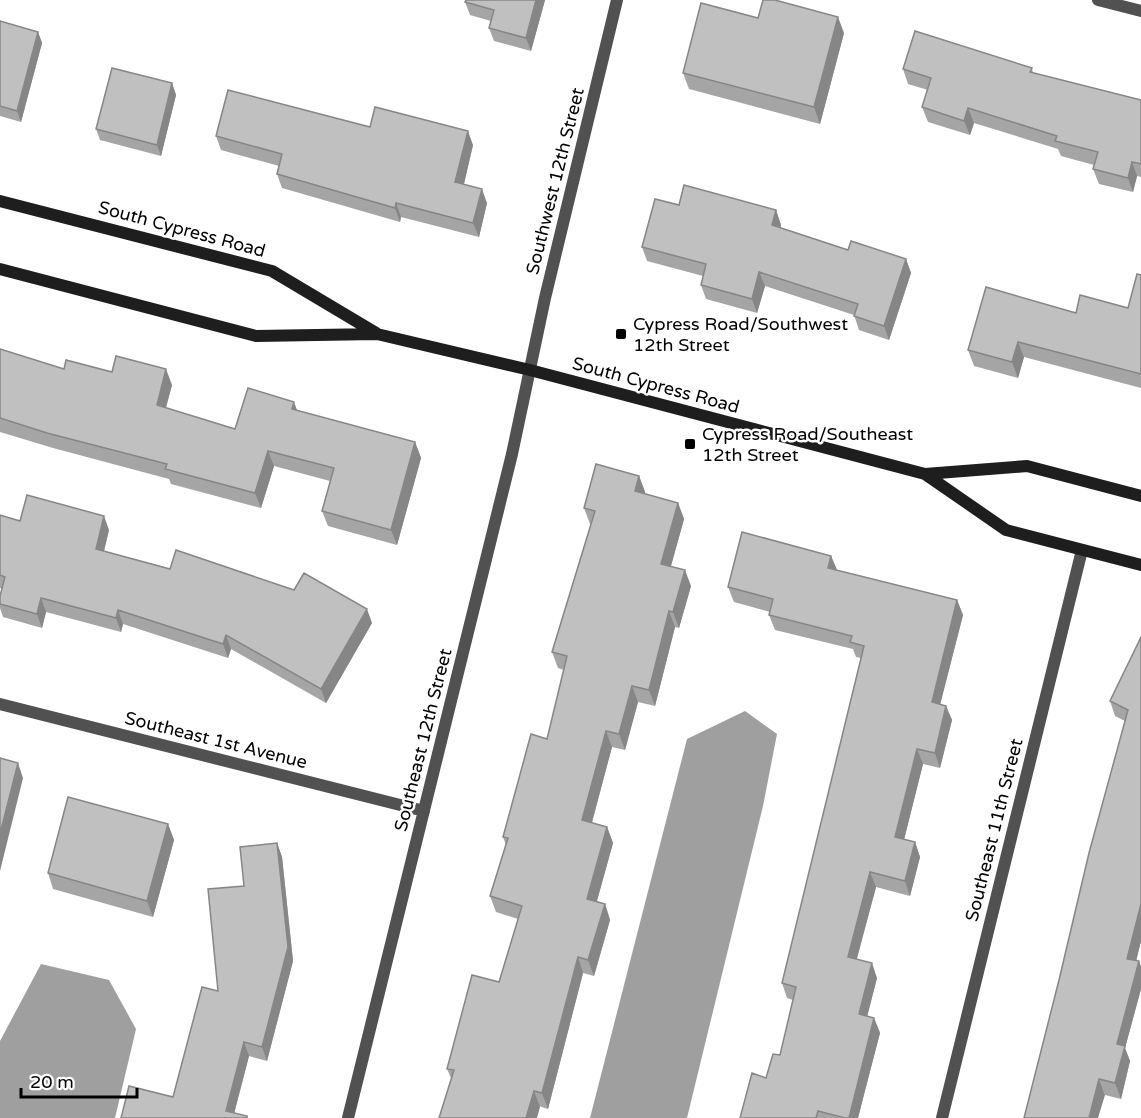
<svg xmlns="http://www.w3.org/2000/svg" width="1141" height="1118" font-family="'Varela Round',sans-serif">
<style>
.water{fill:#9f9f9f}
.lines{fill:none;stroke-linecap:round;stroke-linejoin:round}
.street{stroke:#515151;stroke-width:12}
.secondary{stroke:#1e1e1e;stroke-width:12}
.wall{fill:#a5a5a5}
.shaded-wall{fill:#868686}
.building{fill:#c0c0c0;stroke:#868686;stroke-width:1.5}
.poi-dot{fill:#000;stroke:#fff;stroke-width:2}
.labels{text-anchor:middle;stroke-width:5;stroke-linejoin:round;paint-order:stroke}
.street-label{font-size:18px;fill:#000;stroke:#fff}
.poi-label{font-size:18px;fill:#000;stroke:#fff;text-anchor:start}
</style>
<rect width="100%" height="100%" fill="#fff"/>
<path class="water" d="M 745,711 L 777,734 L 763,806 L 687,1118 L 590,1118 L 687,739 Z
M 41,964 L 109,980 L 136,1029 L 115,1118 L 0,1118 L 0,1041 Z"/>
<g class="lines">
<path class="street" d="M 1098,0 L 1141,11
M 0,704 L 424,811
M 348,1118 L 512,454 L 545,298 L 617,0
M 942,1118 L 1082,550"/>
<path class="secondary" d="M 0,201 L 272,271 L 376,333
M 0,269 L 256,336 L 377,334 L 530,370 L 925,474 L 1027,466 L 1141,496
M 925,474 L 1006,530 L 1141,565"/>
</g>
<path class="wall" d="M 545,0 L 531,51 L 494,41 L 489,28 L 491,21 L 470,15 L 465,2 Z
M 758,18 L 844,33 L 820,124 L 689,89 L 683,73 Z
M 0,21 L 38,32 L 42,43 L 21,122 L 0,116 Z
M 1032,68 L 1033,73 L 1141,100 L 1141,177 L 1137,176 L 1133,192 L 1099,184 L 1093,169 L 1094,165 L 1061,156 L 1058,149 L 974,123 L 970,135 L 928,122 L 922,107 L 928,90 L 908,84 L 903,69 Z
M 172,83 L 176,95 L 161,156 L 100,140 L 96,129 Z
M 370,127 L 473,145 L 464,184 L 487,203 L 479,237 L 401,217 L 400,222 L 282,188 L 277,174 L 279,166 L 221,150 L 216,136 Z
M 679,205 L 776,210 L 781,225 L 780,228 L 848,250 L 906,259 L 911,273 L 889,340 L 859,330 L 854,315 L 765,286 L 757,313 L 706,299 L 701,285 L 703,276 L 647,261 L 642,247 Z
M 1141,275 L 1141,388 L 1024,357 L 1018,378 L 974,366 L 968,350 L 1076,313 L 1128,308 Z
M 0,349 L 64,369 L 112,372 L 172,385 L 166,408 L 235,429 L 297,411 L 415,442 L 421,458 L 397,545 L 328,526 L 322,511 L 330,481 L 274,466 L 261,508 L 171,484 L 169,479 L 53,448 L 0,432 Z
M 639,476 L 645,492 L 645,494 L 678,503 L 684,519 L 671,566 L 691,586 L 679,628 L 675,627 L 655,706 L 638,702 L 625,750 L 612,747 L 592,823 L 607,827 L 613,843 L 597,901 L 605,904 L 610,920 L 594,976 L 583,973 L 548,1109 L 451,1078 L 447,1069 L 499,982 L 518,919 L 496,912 L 490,896 L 506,845 L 503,837 L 547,739 L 564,670 L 558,668 L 552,652 L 591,524 L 590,524 L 584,508 Z
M 0,515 L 20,521 L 109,530 L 104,551 L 372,623 L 326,703 L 231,649 L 228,658 L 123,624 L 121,632 L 46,612 L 42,628 L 3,617 L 0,608 L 0,596 L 2,589 L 0,588 Z
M 831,556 L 837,570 L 957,600 L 963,615 L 940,704 L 946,706 L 952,720 L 940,768 L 923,764 L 904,839 L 915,842 L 920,857 L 910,896 L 876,887 L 857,959 L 877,978 L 867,1016 L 874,1018 L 880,1033 L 858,1118 L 740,1118 L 780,1055 L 793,1000 L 787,998 L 782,983 L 861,658 L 856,657 L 853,649 L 775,630 L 769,615 L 770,612 L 734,602 L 728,587 Z
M 1141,637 L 1141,941 L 1136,961 L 1139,961 L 1141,967 L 1141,989 L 1125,1048 L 1130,1061 L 1121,1099 L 1105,1095 L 1059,980 L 1125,721 L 1115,716 L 1110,701 Z
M 168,824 L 174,840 L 153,917 L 53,889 L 48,873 Z
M 277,843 L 282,857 L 293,961 L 267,1061 L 249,1056 L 234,1113 L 247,1116 L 248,1118 L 121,1118 L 173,1097 L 218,991 L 244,886 Z"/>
<path class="shaded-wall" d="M 536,0 L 545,0 L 531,51 L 526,38 Z
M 838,17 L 844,33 L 820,124 L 814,107 Z
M 38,32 L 42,43 L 21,122 L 17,111 Z
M 172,83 L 176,95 L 161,156 L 157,145 Z
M 968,108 L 974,123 L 970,135 L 964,121 Z
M 468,131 L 473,145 L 461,196 L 455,182 Z
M 1132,162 L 1137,176 L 1133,192 L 1128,178 Z
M 482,189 L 487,203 L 479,237 L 473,223 Z
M 396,203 L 401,217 L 400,222 L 395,208 Z
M 776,210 L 781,225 L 777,239 L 772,225 Z
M 906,259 L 911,273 L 889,340 L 884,326 Z
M 759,272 L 765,286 L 757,313 L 752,299 Z
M 1018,342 L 1024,357 L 1018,378 L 1012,362 Z
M 166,369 L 172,385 L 162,421 L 157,405 Z
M 294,402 L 300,418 L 292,409 Z
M 415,442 L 421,458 L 397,545 L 391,530 Z
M 268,451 L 274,466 L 261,508 L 255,493 Z
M 639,476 L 645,492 L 641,507 L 635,491 Z
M 678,503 L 684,519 L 667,580 L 661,564 Z
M 104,516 L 109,530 L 101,563 L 96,549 Z
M 831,556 L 837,570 L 828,568 Z
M 685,570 L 691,586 L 679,628 L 673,612 Z
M 41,598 L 46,612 L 42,628 L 37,614 Z
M 957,600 L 963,615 L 937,717 L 932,702 Z
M 367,609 L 372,623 L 326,703 L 321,689 Z
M 118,610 L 123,624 L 121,632 L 116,618 Z
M 669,611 L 675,627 L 655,706 L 649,690 Z
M 226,635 L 231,649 L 228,658 L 223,644 Z
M 632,686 L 638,702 L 625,750 L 619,734 Z
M 946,706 L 952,720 L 940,768 L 935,753 Z
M 606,731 L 612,747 L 588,836 L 582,820 Z
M 917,749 L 923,764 L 901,852 L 895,837 Z
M 18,763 L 23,778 L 0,871 L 0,834 Z
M 168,824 L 174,840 L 153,917 L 147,901 Z
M 607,827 L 613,843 L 593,915 L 587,899 Z
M 915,842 L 920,857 L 910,896 L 905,881 Z
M 277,843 L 282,857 L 293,961 L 267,1061 L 262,1047 Z
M 870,872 L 876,887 L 853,972 L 848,957 Z
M 605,904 L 610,920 L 594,976 L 588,960 Z
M 1141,904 L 1141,941 L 1133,974 L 1127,959 Z
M 578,957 L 583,973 L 548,1109 L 542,1093 Z
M 1139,961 L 1141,967 L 1141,989 L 1125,1048 L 1130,1061 L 1121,1099 L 1115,1083 L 1117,1044 Z
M 872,963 L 877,978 L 864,1029 L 859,1014 Z
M 874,1018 L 880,1033 L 863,1098 L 858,1118 L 849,1118 Z
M 244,1042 L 249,1056 L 233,1118 L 226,1111 Z
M 1099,1079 L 1105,1095 L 1098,1118 L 1089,1118 Z
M 534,1091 L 540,1107 L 537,1118 L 526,1118 Z"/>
<path class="building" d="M 466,0 L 536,0 L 526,38 L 489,28 L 494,10 L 465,2 Z
M 763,0 L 775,0 L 838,17 L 814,107 L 683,73 L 701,3 L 758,18 Z
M 0,21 L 38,32 L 17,111 L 0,106 Z
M 915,31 L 1032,68 L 1030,72 L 1141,100 L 1141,164 L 1132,162 L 1128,178 L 1093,169 L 1098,152 L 1055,141 L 1057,136 L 968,108 L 964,121 L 922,107 L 931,78 L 903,69 Z
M 112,68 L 172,83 L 157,145 L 96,129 Z
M 228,90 L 370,127 L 375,107 L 468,131 L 455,182 L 482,189 L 473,223 L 396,203 L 395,208 L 277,174 L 282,154 L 216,136 Z
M 684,185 L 776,210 L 772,225 L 848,250 L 851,241 L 906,259 L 884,326 L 854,316 L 858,304 L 759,272 L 752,299 L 701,285 L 706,264 L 642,247 L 655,199 L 679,205 Z
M 1137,274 L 1141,275 L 1141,374 L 1018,342 L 1012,362 L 968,350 L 986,287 L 1076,313 L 1080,295 L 1128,308 Z
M 0,349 L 64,369 L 66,360 L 112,372 L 116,356 L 166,369 L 157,405 L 235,429 L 248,388 L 294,402 L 292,409 L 415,442 L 391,530 L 322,511 L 334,468 L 268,451 L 255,493 L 165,469 L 167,464 L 47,433 L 0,418 Z
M 596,464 L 639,476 L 635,491 L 678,503 L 661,564 L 685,570 L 673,612 L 669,611 L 649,690 L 632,686 L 619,734 L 606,731 L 582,820 L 607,827 L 587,899 L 605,904 L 588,960 L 578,957 L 542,1093 L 534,1091 L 526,1118 L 439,1118 L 454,1070 L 447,1069 L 472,975 L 499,982 L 522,906 L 490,896 L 508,838 L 503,837 L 531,734 L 547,739 L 567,656 L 552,652 L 595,511 L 584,508 Z
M 27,495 L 104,516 L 96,549 L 170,569 L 176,550 L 294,590 L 304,573 L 367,609 L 321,689 L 226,635 L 223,644 L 118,610 L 116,618 L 41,598 L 37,614 L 0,604 L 0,596 L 5,577 L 0,575 L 0,515 L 20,521 Z
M 742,532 L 831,556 L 828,568 L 957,600 L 932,702 L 946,706 L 935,753 L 917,749 L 895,837 L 915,842 L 905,881 L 870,872 L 848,957 L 872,963 L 859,1014 L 874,1018 L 849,1118 L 845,1118 L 818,1111 L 816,1118 L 740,1118 L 752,1073 L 766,1078 L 773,1054 L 780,1055 L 796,987 L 782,983 L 864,646 L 850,642 L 852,636 L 769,615 L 773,599 L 728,587 Z
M 1141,637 L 1141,904 L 1127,959 L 1139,961 L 1117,1044 L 1125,1046 L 1115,1083 L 1099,1079 L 1089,1118 L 1024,1118 L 1059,980 L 1089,853 L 1128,710 L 1110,701 Z
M 0,758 L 18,763 L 0,834 Z
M 68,797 L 168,824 L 147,901 L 48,873 Z
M 277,843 L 288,947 L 262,1047 L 244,1042 L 226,1111 L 247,1116 L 247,1118 L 121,1118 L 129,1086 L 173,1097 L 202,987 L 218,991 L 208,889 L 244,886 L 240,847 Z"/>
<g class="poi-dot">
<rect x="615" y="328" width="12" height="12" rx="3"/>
<rect x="684" y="438" width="12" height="12" rx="3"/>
</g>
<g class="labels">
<g class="street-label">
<text transform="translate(555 181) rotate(-76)" y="6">Southwest 12th Street</text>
<text transform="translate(182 229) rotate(15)" y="6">South Cypress Road</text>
<text transform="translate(656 385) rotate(15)" y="6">South Cypress Road</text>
<text transform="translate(216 740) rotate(14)" y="6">Southeast 1st Avenue</text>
<text transform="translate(423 740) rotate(-76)" y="6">Southeast 12th Street</text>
<text transform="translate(994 830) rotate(-76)" y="6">Southeast 11th Street</text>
</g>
<g class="poi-label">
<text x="633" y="330">Cypress Road/Southwest<tspan x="633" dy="21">12th Street</tspan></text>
<text x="702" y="440">Cypress Road/Southeast<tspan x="702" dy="21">12th Street</tspan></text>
</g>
</g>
<path d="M21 1088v9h116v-9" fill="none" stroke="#000000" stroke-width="3"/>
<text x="30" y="1088" font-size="18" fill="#000000" stroke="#ffffff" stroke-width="4.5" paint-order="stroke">20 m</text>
</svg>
